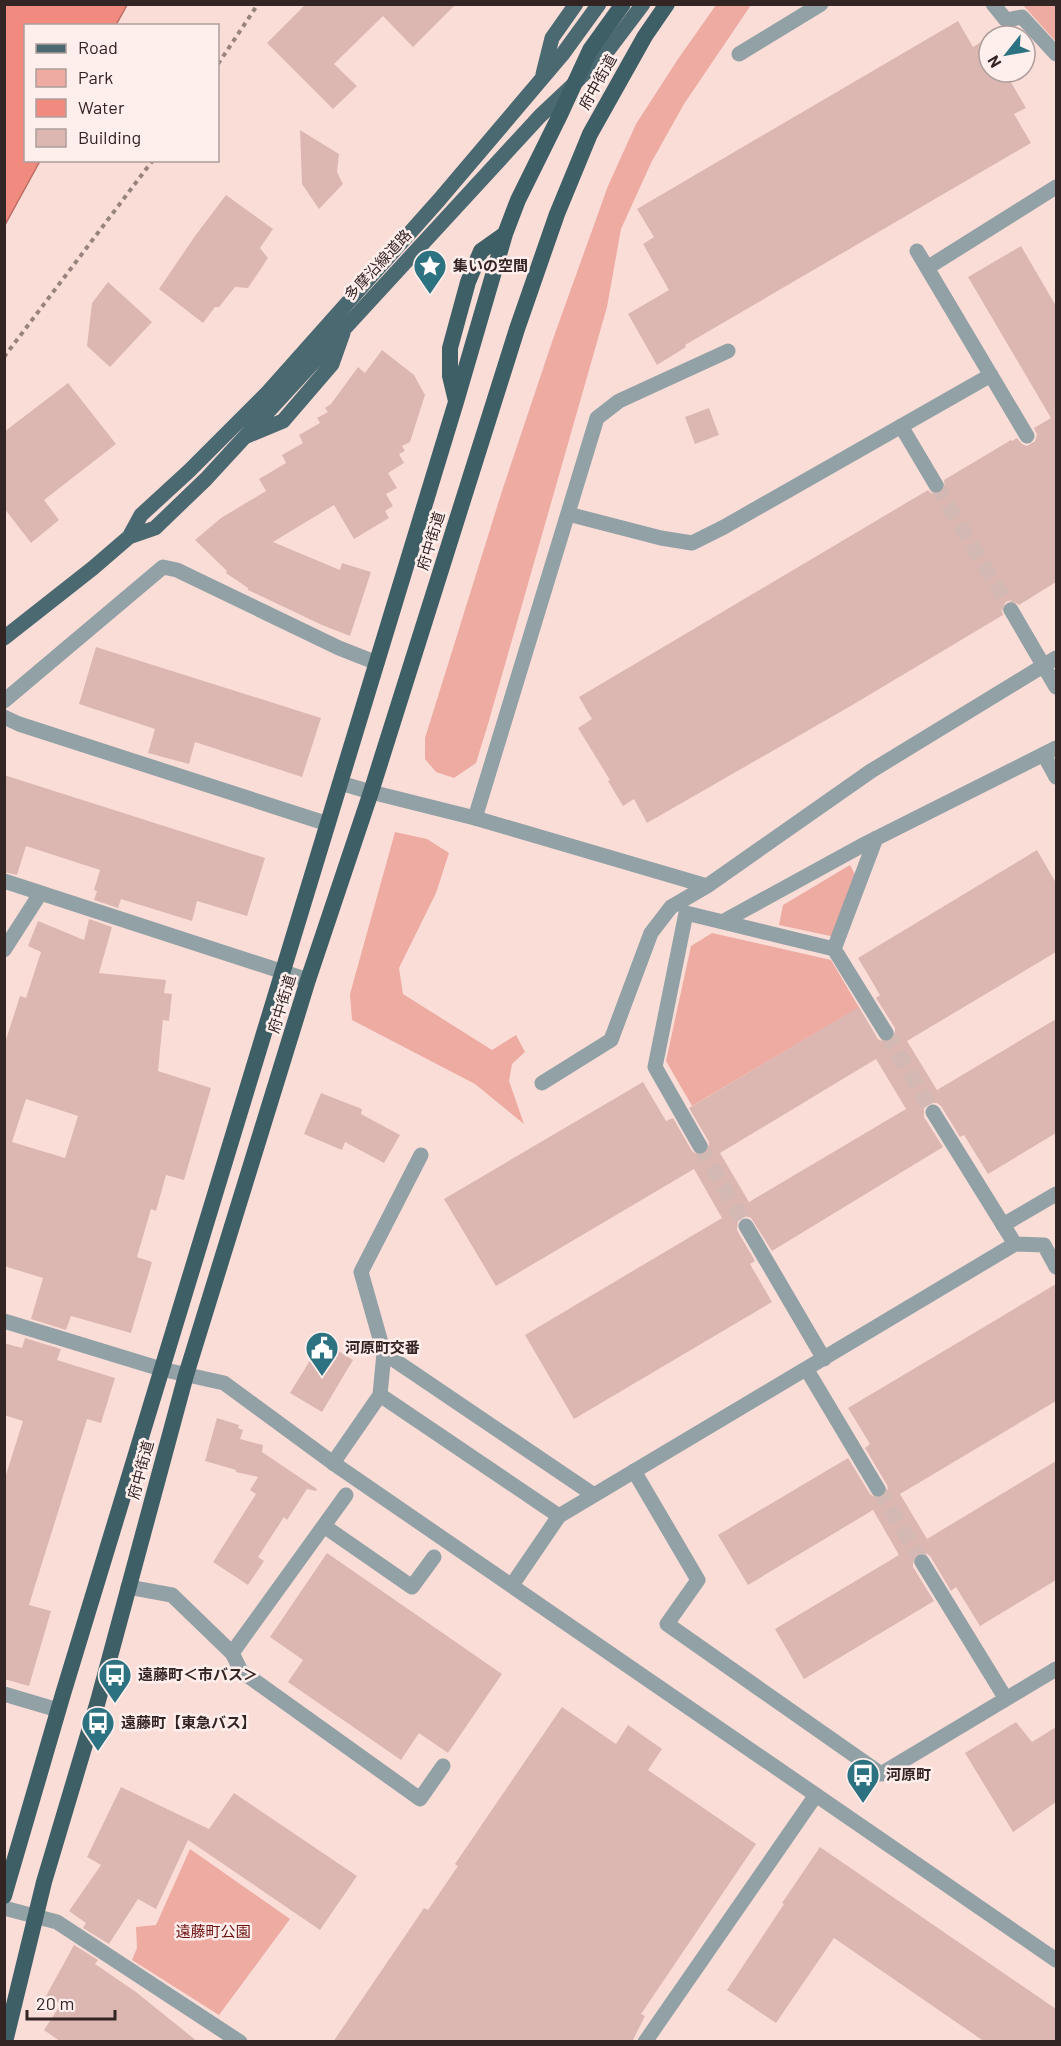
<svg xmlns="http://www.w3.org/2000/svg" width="1061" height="2046" font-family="Barlow,'Noto Sans JP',sans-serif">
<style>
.green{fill:#edaba2}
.water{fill:#f28b7f;stroke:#b96c63;stroke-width:1.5}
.building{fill:#dcb7b2;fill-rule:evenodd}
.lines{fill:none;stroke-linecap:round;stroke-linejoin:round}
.pedestrian-tunnel{stroke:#d3b8b4;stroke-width:15;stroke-dasharray:15 8;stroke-linecap:butt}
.path{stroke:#99837f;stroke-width:4;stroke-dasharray:4.5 4.5;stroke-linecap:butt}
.service{stroke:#91a1a5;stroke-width:15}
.pedestrian{stroke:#91a1a5;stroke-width:15}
.minor{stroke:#91a1a5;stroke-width:15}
.tertiary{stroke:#91a1a5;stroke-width:15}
.primary{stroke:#4b6970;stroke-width:15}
.trunk{stroke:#3e5f66;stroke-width:16}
.pedestrian-bridge{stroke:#91a1a5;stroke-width:15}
.labels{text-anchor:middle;stroke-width:5;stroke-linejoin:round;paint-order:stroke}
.street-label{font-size:15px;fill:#332523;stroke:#feeeec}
.poi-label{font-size:15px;font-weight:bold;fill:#332523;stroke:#feeeec;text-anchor:start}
.park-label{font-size:15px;fill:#6b0f0d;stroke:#feeeec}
</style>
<rect width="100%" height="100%" fill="#fbddd8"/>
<path class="green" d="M 716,5 L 751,5 L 684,104 L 651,163 L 621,229 L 607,307 L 488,724 L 476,763 L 454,778 L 436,772 L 425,759 L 425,738 L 502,491 L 553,339 L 608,186 L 636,124 L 678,59 Z
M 1023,5 L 1056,5 L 1056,42 Z
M 395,832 L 427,839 L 449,853 L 436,893 L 399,968 L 403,994 L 492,1050 L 516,1035 L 525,1052 L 512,1064 L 509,1081 L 524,1124 L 475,1084 L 352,1020 L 350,994 Z
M 850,865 L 857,878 L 835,937 L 779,925 L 783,905 Z
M 712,933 L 831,960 L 860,1009 L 848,1014 L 692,1106 L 666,1061 L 691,946 Z
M 190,1849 L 290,1919 L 219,2015 L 132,1960 L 137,1948 L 136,1927 L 156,1925 Z"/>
<path class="water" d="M 5,4 L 127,5 L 116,25 L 26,26 L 26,160 L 40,161 L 5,225 Z"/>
<path class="building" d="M 306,4 L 456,4 L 413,47 L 383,16 L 334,64 L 357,86 L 333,109 L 267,43 Z
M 958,21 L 973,47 L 989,37 L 989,72 L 1005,72 L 1026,108 L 1014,114 L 1031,143 L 685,345 L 686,347 L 657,365 L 628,314 L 669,290 L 643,244 L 654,237 L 637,209 Z
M 300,130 L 339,154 L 337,172 L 343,184 L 319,209 L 302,184 Z
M 226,195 L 273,229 L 260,248 L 268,258 L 248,288 L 235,287 L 219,307 L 215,307 L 203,323 L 159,289 L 195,236 Z
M 1021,246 L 1056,306 L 1056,582 L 1019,605 L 1012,600 L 1006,602 L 1001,609 L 1003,615 L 854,704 L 647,823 L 634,799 L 623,806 L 608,781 L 610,780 L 578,728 L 592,719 L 579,697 L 928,490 L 932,494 L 940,494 L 945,489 L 944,480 L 1011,440 L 1012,441 L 1017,438 L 1022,444 L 1027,446 L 1035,441 L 1037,435 L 1034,428 L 1051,418 L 968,277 Z
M 108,282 L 152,322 L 110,367 L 87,346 L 92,303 Z
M 382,350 L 414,375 L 425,395 L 410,442 L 402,446 L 405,451 L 399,454 L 404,463 L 388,473 L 397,488 L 386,494 L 393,506 L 385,511 L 389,518 L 354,539 L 334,505 L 273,542 L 340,570 L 342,563 L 371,572 L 350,636 L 322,625 L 248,590 L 248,588 L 226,573 L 227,571 L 195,540 L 221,518 L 266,491 L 259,479 L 286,463 L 282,455 L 303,443 L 299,435 L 320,423 L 317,418 L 328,412 L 325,408 L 331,404 L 358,367 L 365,373 Z
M 68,383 L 116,444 L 44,500 L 59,520 L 31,543 L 4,508 L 4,432 Z
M 709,408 L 719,435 L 695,444 L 685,417 Z
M 96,647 L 321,718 L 302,777 L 195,742 L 189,764 L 148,753 L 155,729 L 79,704 Z
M 4,775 L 265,858 L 247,916 L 197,901 L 192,921 L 121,899 L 118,908 L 94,900 L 97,891 L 94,890 L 100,870 L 26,846 L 17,875 L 4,872 Z
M 1037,850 L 1056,883 L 1056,952 L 907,1041 L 937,1090 L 1056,1019 L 1056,1133 L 988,1174 L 964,1135 L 960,1137 L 941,1106 L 937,1103 L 928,1103 L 924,1108 L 924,1117 L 943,1147 L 772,1251 L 751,1218 L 745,1216 L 738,1221 L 737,1230 L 755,1261 L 750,1264 L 772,1302 L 574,1419 L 525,1335 L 722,1218 L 694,1169 L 496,1286 L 444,1199 L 643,1082 L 666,1121 L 673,1118 L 692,1151 L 699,1156 L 705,1154 L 709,1150 L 709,1142 L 689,1108 L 859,1007 L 878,1039 L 886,1043 L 892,1041 L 895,1037 L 895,1028 L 876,998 L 880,995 L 858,958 ZM 876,1059 L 906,1109 L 749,1202 L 720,1153 Z
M 89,919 L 112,927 L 99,973 L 166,980 L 164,993 L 172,994 L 169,1021 L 163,1020 L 158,1071 L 211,1088 L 184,1180 L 166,1175 L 156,1211 L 151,1209 L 137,1257 L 152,1262 L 131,1333 L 71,1316 L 66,1330 L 31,1319 L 43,1278 L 4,1266 L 4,1046 L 20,996 L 26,998 L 41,952 L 28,946 L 38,921 L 84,940 ZM 26,1099 L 78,1116 L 65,1158 L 12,1142 Z
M 321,1093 L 362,1109 L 361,1114 L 400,1135 L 384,1163 L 345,1142 L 342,1150 L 304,1134 Z
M 1056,1284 L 1056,1401 L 900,1494 L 927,1539 L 1056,1461 L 1056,1580 L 980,1626 L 956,1587 L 951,1591 L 930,1556 L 926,1553 L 917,1553 L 913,1558 L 913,1567 L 934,1601 L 804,1679 L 775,1629 L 899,1555 L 873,1510 L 748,1585 L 718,1535 L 848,1458 L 870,1494 L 878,1499 L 883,1497 L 888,1489 L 887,1485 L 865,1448 L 870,1444 L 848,1408 Z
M 25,1338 L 61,1349 L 57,1360 L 115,1378 L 101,1423 L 87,1419 L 29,1605 L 51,1611 L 29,1686 L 4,1679 L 4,1481 L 23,1421 L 4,1415 L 4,1343 L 22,1348 Z
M 322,1341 L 353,1360 L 322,1412 L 290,1393 Z
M 217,1418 L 239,1425 L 238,1428 L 243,1430 L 240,1439 L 263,1445 L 262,1452 L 317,1489 L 316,1491 L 307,1489 L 287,1520 L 284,1517 L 258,1557 L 264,1561 L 248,1585 L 213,1562 L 256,1494 L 250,1490 L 258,1477 L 236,1472 L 236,1470 L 205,1461 Z
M 327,1553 L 502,1674 L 448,1753 L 419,1733 L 401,1760 L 288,1682 L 303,1660 L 270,1637 Z
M 562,1707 L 616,1744 L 628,1725 L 662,1749 L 648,1770 L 756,1844 L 641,2014 L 645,2016 L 632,2042 L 333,2042 L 424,1908 L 428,1910 L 458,1866 L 455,1864 Z
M 1016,1722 L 1032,1742 L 1056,1727 L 1056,1802 L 1013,1832 L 965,1753 Z
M 121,1787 L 209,1829 L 234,1793 L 357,1876 L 320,1930 L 188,1840 L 156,1909 L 138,1899 L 109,1944 L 83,1928 L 86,1923 L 69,1911 L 101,1865 L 87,1857 Z
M 820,1847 L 1056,2009 L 1056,2042 L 985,2042 L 834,1938 L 776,2023 L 727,1990 L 784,1904 L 782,1903 Z
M 74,1945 L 98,1960 L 95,1964 L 136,1992 L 198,2042 L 61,2042 L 44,2030 L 61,2004 L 46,1996 Z"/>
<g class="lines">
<path class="pedestrian-tunnel" d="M 936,485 L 1011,610
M 886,1033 L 933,1112
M 700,1146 L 746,1226
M 878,1489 L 922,1562"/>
<path class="path" d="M 218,64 L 258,4
M 4,357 L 153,160"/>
<path class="service" d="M 4,701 L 163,567 L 177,570 L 339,648 L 377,663
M 371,792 L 475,818 L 707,886
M 542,1083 L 611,1040 L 651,933 L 671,907 L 707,886 L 871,771 L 1056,658
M 933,1112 L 1015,1244
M 746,1226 L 824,1359
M 384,1353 L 594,1495
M 807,1370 L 878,1489
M 380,1395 L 559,1516
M 333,1463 L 380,1395 L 384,1353 L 361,1272 L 421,1155
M 324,1526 L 412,1587 L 434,1557
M 512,1585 L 559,1516 L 1015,1244 L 1044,1245 L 1056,1267
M 128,1587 L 172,1595 L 232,1653 L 241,1671 L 420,1799 L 443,1766
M 232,1653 L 346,1495
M 4,1694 L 58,1710"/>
<path class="pedestrian" d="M 993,4 L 1006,20 L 1022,17 L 1056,54
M 739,54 L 821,4
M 917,251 L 1027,436
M 927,268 L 1056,187
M 901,426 L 936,485
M 568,514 L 661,538 L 692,543 L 724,527 L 991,375
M 1044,755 L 1056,777
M 475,818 L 597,418 L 619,401 L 728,351
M 724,921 L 861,846 L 1056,748
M 834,949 L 876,838
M 700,1146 L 655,1067 L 686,913 L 834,949 L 886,1033
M 1003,1225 L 1056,1194
M 634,1471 L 698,1580 L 667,1624 L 881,1774 L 1056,1669
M 922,1562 L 1006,1699"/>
<path class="minor" d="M 4,717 L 19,724 L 328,824
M 340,783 L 371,792
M 4,881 L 308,980
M 4,950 L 40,894
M 4,1321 L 161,1369
M 4,1908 L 57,1922 L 240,2042
M 645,2042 L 816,1795"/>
<path class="tertiary" d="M 161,1369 L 224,1383 L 333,1463 L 1056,1960"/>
<path class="primary" d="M 543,74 L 552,38 L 576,4
M 247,436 L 283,421 L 332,364 L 343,333
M 129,537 L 155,528 L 206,479 L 540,116 L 574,84 L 609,49 L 643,4
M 4,638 L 93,568 L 129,537 L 141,515 L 189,471 L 268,392 L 439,200 L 562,55 L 599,4"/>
<path class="trunk" d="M 456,401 L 450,376 L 450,348 L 468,282 L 481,251 L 505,234
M 4,1896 L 63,1694 L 456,402 L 505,234 L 518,200 L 560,115 L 590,50 L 623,4
M 5,2042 L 44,1882 L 98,1701 L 186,1375 L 308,980 L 371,792 L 517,329 L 557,214 L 590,134 L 645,36 L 667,4"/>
<path class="pedestrian-bridge" d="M 1011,610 L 1056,687"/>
</g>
<defs>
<symbol id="sight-pin" viewBox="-11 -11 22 30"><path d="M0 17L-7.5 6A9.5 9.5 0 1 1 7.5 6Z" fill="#2c7280" stroke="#feeeec"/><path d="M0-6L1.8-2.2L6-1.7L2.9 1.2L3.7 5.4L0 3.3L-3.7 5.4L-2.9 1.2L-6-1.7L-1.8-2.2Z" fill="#fff"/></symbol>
<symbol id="civic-pin" viewBox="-11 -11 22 30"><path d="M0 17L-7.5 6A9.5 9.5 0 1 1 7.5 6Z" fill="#2c7280" stroke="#feeeec"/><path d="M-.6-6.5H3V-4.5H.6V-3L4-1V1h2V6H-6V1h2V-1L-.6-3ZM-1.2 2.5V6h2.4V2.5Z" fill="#fff"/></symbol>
<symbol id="bus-pin" viewBox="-11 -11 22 30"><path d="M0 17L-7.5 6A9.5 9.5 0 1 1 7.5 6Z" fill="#2c7280" stroke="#feeeec"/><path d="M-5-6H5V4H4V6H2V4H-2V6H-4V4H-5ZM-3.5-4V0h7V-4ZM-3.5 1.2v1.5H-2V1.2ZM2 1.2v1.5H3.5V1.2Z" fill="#fff"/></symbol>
</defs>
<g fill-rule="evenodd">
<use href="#sight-pin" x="411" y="247" width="38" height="52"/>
<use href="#civic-pin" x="303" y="1329" width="38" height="52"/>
<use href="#bus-pin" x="96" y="1656" width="38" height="52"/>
<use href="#bus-pin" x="79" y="1704" width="38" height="52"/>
<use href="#bus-pin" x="844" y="1756" width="38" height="52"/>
</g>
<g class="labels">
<g class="street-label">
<text transform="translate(598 82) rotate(-61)" y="5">府中街道</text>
<text transform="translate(378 265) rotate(-47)" y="5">多摩沿線道路</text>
<text transform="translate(431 541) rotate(-73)" y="5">府中街道</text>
<text transform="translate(282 1004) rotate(-73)" y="5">府中街道</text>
<text transform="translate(141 1470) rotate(-75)" y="5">府中街道</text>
</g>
<g class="poi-label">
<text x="453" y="271">集いの空間</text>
<text x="345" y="1353">河原町交番</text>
<text x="138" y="1680">遠藤町＜市バス＞</text>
<text x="121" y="1728">遠藤町【東急バス】</text>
<text x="886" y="1780">河原町</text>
</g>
<g class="park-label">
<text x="213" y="1937">遠藤町公園</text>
</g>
</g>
<rect width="1061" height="2046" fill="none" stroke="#332523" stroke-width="12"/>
<rect x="24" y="24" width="195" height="138" fill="#feeeec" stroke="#ad9e9c" stroke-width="1.5"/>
<rect x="36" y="44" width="30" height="9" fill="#4b6970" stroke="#ad9e9c" stroke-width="1.5"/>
<text x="78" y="54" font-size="18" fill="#332523">Road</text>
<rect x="36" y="69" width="30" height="18" fill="#edaba2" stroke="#ad9e9c" stroke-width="1.5"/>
<text x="78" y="84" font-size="18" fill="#332523">Park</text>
<rect x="36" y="99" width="30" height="18" fill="#f28b7f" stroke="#ad9e9c" stroke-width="1.5"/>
<text x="78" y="114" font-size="18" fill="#332523">Water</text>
<rect x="36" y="129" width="30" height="18" fill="#dcb7b2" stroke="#ad9e9c" stroke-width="1.5"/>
<text x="78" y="144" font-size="18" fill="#332523">Building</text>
<g transform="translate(1007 54) rotate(239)"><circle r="28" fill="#feeeec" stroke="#ad9e9c" stroke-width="1.5"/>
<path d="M0-4.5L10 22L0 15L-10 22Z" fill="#2c7280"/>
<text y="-9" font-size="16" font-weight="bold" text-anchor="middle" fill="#332523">N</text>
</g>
<path d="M27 2010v9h88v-9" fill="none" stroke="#332523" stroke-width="3"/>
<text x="36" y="2010" font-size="18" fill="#332523" stroke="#feeeec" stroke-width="4.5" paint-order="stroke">20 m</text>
</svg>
